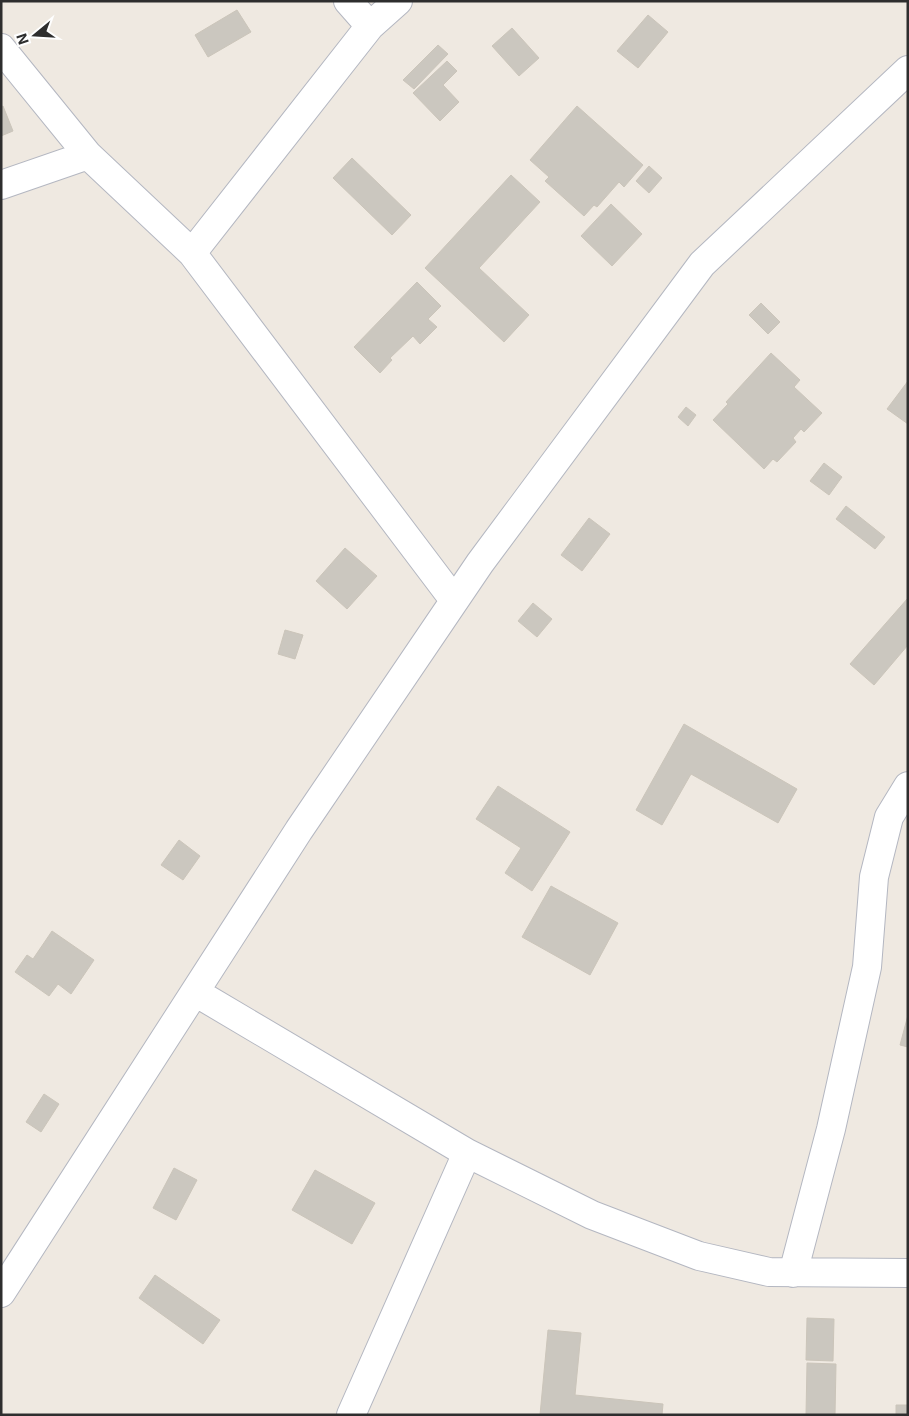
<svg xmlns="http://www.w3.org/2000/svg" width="909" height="1416" font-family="Inter,sans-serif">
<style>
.building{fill:#cbc7bf;stroke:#cbc5ba}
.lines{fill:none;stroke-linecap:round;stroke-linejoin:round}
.street-casing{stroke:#b4b7c1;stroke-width:30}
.street{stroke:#fff;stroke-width:28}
</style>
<rect width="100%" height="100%" fill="#efe9e1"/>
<path class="building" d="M 237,10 L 251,32 L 208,57 L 195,35 Z
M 648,15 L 668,32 L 638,68 L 617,51 Z
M 512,28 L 539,58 L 519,76 L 492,46 Z
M 438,45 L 448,54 L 414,89 L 403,80 Z
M 447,61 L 457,71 L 443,85 L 459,102 L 440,121 L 413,93 Z
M 3,106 L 13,131 L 1,136 L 1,107 Z
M 577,106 L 643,165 L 624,187 L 619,182 L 597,207 L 594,205 L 584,216 L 545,181 L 549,177 L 530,160 Z
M 352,158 L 411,215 L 392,235 L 333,178 Z
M 649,166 L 662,178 L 649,193 L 636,181 Z
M 511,175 L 540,202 L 479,268 L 529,315 L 504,342 L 425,268 Z
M 611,204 L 642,234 L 612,266 L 581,236 Z
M 417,282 L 441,306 L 428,319 L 437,327 L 420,344 L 413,336 L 390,358 L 392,360 L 380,373 L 354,347 Z
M 761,303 L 780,322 L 768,334 L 749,315 Z
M 771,353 L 800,380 L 794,387 L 822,413 L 804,432 L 801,429 L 793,438 L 796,442 L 777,462 L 773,459 L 764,469 L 713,420 L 728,404 L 726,402 Z
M 908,381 L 908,424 L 887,409 Z
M 686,407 L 696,415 L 688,426 L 678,417 Z
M 824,463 L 842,477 L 829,495 L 810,481 Z
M 846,506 L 885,537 L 875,549 L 836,519 Z
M 589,518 L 610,534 L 582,571 L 561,555 Z
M 345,548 L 377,576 L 347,609 L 316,581 Z
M 908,598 L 908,645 L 874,685 L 850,664 Z
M 533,603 L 552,619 L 537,637 L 518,621 Z
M 285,630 L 303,635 L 295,659 L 278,654 Z
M 684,724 L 797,789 L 778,823 L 691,774 L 662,825 L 636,810 Z
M 498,786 L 570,832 L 532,891 L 505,873 L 521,848 L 476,819 Z
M 179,840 L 200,856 L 183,880 L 161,865 Z
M 551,886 L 618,923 L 590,975 L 522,937 Z
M 52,931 L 94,960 L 71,994 L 58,984 L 49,996 L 15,972 L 27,955 L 33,959 Z
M 908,1015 L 908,1047 L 900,1045 Z
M 44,1094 L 59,1104 L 41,1132 L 26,1122 Z
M 174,1168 L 197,1180 L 176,1220 L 153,1208 Z
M 315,1170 L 375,1203 L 352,1244 L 292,1210 Z
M 155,1275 L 220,1320 L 203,1344 L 139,1298 Z
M 807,1318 L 834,1319 L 833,1361 L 806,1360 Z
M 548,1330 L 581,1333 L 575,1395 L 663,1404 L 662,1415 L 540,1415 Z
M 807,1363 L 836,1364 L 835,1415 L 806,1415 Z
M 896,1405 L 908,1405 L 908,1415 L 896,1415 Z"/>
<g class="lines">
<defs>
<path id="street" d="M 348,1 L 370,26
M 1,48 L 88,155 L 192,253 L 454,600
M 1,185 L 88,155
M 192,253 L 370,26 L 398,1
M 195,992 L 467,1153 L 592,1215 L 699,1256 L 769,1272 L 908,1273
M 793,1273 L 831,1129 L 867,967 L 874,877 L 889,817 L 908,786
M 1,1293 L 299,830 L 480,563 L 702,264 L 908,70
M 351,1415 L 467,1153"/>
</defs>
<use href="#street" class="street-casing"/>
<use href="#street" class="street"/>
</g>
<rect width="909" height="1416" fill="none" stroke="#2e2e2e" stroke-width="5"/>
<g transform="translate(35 35) rotate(252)" stroke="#ffffff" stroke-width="4" paint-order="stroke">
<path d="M0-4L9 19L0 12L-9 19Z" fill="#2e2e2e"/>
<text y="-8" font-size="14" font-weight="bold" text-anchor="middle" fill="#2e2e2e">N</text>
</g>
</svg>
